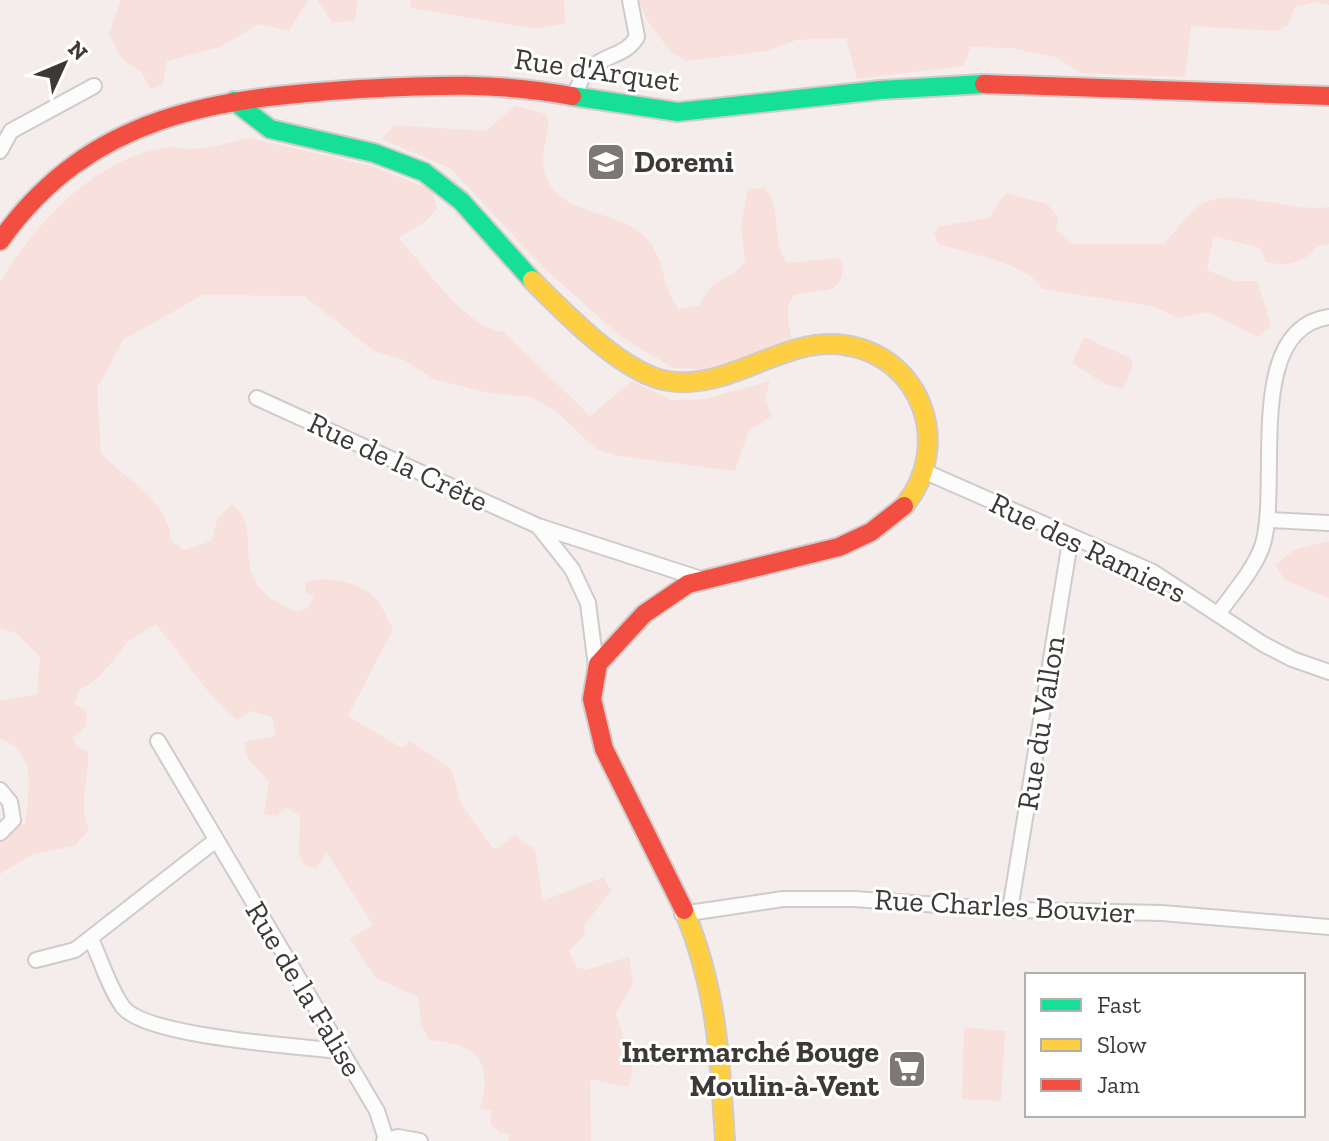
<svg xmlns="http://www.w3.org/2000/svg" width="1329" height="1141" font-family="'Zilla Slab',serif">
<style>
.green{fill:#f8e0dc}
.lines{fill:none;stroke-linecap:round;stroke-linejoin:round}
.street-casing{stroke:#d0cbca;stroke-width:18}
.fast-casing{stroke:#d0cbca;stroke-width:22}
.slow-casing{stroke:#d0cbca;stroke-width:22}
.jam-casing{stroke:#d0cbca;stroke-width:22}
.street{stroke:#fdfcfc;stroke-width:14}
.fast{stroke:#16e098;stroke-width:18}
.slow{stroke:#ffcf43;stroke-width:18}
.jam{stroke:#f24e42;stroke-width:18}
.labels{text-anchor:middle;stroke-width:6;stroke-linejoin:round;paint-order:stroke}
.street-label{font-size:30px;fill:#3d3937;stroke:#fff}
.poi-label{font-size:30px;font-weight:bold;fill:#3d3937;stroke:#fff;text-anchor:start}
</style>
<rect width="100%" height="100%" fill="#f4edec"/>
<path class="green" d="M 121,0 L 308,0 L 289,31 L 259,24 L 220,47 L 167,61 L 163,84 L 150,89 L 141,71 L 122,59 L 109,33 Z
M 317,0 L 357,0 L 355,20 L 333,23 Z
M 410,0 L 564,0 L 565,23 L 537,29 L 411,8 Z
M 638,0 L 1329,0 L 1329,5 L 1316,2 L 1295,7 L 1288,25 L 1276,31 L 1191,26 L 1185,77 L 1081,73 L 1055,57 L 1011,48 L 971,47 L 963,66 L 857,79 L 846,38 L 796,40 L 767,51 L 687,61 L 671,52 L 647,20 Z
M 515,106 L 543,113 L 549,120 C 547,135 541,156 544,170 C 556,220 623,207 649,241 C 665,262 663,290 679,309 L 700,305 C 714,274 726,285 745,262 L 741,225 L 748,189 L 765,188 C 783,209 770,240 787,263 L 838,258 L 843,262 C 843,300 821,286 793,296 C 784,311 788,323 792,339 L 755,360 L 713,370 L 673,368 L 620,336 L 545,269 L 450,168 L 382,139 L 394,125 L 486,131 Z
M 249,138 L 372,166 L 432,190 L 437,209 L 426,221 L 399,238 C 422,264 469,331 504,332 L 590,416 L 632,381 L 671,400 L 705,399 L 770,381 L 765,398 L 771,417 L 749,430 L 735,471 L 618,456 L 596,449 L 556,411 L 531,397 L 488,393 L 433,379 L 404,360 L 374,351 L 304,296 L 203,295 L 124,339 L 97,388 L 101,453 C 127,481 167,498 171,540 L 184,550 L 212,541 L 218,517 L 232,504 C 270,531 216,581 298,612 L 307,608 L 314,597 L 306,592 L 305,583 C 325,574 362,582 377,600 C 383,608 388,620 393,629 L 348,716 L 402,748 L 410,741 L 452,770 L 461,804 L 493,848 L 498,848 L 515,835 L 535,850 L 543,901 L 604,877 L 611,891 L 584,925 L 585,935 L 569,951 L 576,967 L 586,970 L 629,957 L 633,983 L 616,1013 L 633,1071 L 628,1087 L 590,1079 L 591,1141 L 508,1141 L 510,1134 L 500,1133 L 490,1123 L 492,1111 L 480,1109 C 494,1063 477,1042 430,1041 L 422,1027 L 418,997 L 376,978 L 350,939 L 373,925 L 327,853 L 315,869 L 303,864 L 299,852 L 300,816 L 286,807 L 277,816 L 264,814 L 269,782 L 247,757 L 244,742 L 276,736 L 272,717 L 251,711 L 237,720 L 212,696 L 156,624 C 147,630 131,637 124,646 C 112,662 98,682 79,690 L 75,704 L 87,711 L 86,726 L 72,738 L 76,746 L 88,752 C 90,777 77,804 89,829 L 75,846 L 33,854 L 0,874 L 0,828 L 25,824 C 29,793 38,751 0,739 L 0,701 L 37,694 L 40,657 L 16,633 L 0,628 L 0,282 C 36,223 96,156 170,147 C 176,146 182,149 188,149 C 208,149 230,142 249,138 Z
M 1006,193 L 1047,204 L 1058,217 L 1056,230 L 1073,244 L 1164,244 C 1175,232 1189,211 1204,203 C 1235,187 1290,213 1329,207 L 1329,244 L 1318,246 C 1304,263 1287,267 1266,262 L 1260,248 L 1213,236 L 1207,270 L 1234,281 L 1257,281 L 1271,326 L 1258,337 L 1208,312 L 1179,318 L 1151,306 L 1042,289 C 1030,264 965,253 938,244 L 934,233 L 940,226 L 989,218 Z
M 1084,337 L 1130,358 L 1133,365 L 1123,389 L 1105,384 L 1072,363 Z
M 1329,541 L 1329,598 L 1285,580 L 1275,565 L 1294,550 Z
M 964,1027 L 1005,1031 L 1001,1101 L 962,1099 Z"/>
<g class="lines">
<defs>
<path id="street" d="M 575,96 C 587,50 622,63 637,37 L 630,0
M 0,151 L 11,131 L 94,86
M 257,398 L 538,526 L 572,569 L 588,603 L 596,666
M 928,473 L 1153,572 L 1263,644 L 1292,659 L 1329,672
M 1268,520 L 1329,523
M 538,526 L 701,579
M 1218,614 C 1233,593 1253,571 1262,547 C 1282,488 1242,329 1329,317
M 158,741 L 377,1111 L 386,1139
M 0,790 L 10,802 L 13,820 L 0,833
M 1010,910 L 1071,536
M 682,914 L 783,899 L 854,899 L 1010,910 L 1162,913 L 1329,927
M 91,939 C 101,960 109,988 123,1007 C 146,1037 298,1046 340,1051
M 36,960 L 75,950 L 216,840
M 384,1141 L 398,1137 L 420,1141"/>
<path id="fast" d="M 572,96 L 678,112 L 880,90 L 984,84
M 234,101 L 270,129 L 374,153 L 424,172 L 461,201 L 532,280"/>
<path id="slow" d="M 532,280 C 563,311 623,374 668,381 C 731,391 783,336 844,345 C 923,356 953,447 904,506
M 684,910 C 717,989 720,1057 725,1141"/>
<path id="jam" d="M 984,84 L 1329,96
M 0,241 C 90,114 216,98 360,89 C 436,85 496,82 572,96
M 684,910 L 604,749 L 592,699 L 598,664 L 644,614 L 688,584 L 839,547 L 871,532 L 904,506"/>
</defs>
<use href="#street" class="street-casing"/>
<use href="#fast" class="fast-casing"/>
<use href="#slow" class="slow-casing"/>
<use href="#jam" class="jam-casing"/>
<use href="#street" class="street"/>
<use href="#fast" class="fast"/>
<use href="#slow" class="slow"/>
<use href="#jam" class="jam"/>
</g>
<defs>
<symbol id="school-square" viewBox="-11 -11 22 22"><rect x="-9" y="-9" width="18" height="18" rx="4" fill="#7d7876" stroke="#fff"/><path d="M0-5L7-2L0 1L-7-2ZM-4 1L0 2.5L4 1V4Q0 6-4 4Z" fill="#fff"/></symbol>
<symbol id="supermarket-square" viewBox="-11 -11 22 22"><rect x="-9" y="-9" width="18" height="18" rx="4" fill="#7d7876" stroke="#fff"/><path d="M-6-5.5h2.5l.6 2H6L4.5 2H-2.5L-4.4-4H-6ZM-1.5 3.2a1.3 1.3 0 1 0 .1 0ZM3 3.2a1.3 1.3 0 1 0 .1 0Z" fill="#fff"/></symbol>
</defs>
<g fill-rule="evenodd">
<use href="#school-square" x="584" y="140" width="44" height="44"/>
<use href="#supermarket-square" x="885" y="1047" width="44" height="44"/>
</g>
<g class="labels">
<g class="street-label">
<text transform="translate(597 70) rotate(8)" y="10">Rue d'Arquet</text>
<text transform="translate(398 462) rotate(25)" y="10">Rue de la Crête</text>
<text transform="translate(1088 548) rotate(26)" y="10">Rue des Ramiers</text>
<text transform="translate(1041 723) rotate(-81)" y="10">Rue du Vallon</text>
<text transform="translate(1005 906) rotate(3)" y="10">Rue Charles Bouvier</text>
<text transform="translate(304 989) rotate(59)" y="10">Rue de la Falise</text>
</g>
<g class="poi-label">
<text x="634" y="172">Doremi</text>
<text x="879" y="1062" text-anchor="end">Intermarché Bouge<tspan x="879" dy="34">Moulin-à-Vent</tspan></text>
</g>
</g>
<rect x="1025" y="973" width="280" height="144" fill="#ffffff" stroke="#b1b0af" stroke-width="2"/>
<rect x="1041" y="999" width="40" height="12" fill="#16e098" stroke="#b1b0af" stroke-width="2"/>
<text x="1097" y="1013" font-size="24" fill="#3d3937">Fast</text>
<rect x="1041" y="1039" width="40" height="12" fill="#ffcf43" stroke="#b1b0af" stroke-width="2"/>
<text x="1097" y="1053" font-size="24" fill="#3d3937">Slow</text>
<rect x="1041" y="1079" width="40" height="12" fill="#f24e42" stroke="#b1b0af" stroke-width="2"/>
<text x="1097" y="1093" font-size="24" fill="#3d3937">Jam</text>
<g transform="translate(64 64) rotate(46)" stroke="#ffffff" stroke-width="6" paint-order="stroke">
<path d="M0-6L14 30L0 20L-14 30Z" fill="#3d3937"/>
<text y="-12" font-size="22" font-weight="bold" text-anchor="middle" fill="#3d3937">N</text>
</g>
</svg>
